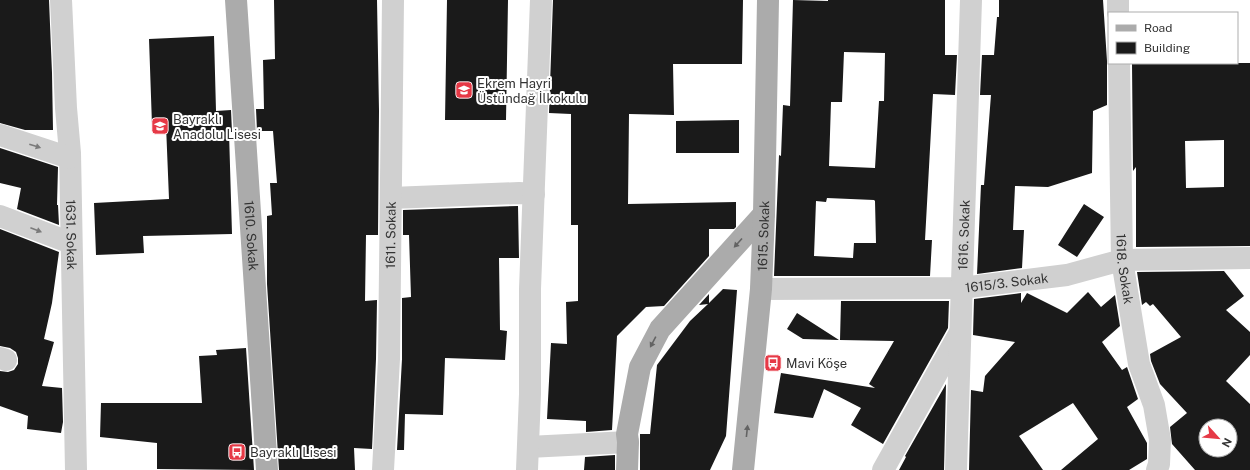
<svg xmlns="http://www.w3.org/2000/svg" width="1250" height="470" font-family="'Public Sans',sans-serif">
<style>
.building{fill:#1a1a1a;fill-rule:evenodd}
.lines{fill:none;stroke-linecap:round;stroke-linejoin:round}
.minor{stroke:#d0d0d0;stroke-width:22}
.major{stroke:#ababab;stroke-width:22}
.oneway{fill:#7a7a7a}
.oneway2{fill:#636363}
.labels{text-anchor:middle;stroke-width:4;stroke-linejoin:round;paint-order:stroke}
.poi-label{font-size:13px;fill:#333;stroke:#fff;text-anchor:start}
.street-label{font-size:13px;fill:#333;stroke:#fff}
</style>
<rect width="100%" height="100%" fill="#fff"/>
<path class="building" d="M 0,0 L 49,0 L 52,73 L 53,130 L 25,130 L 0,123 Z
M 274,0 L 377,0 L 379,111 L 378,235 L 366,235 L 365,301 L 377,300 L 376,359 L 372,449 L 354,448 L 355,470 L 279,470 L 267,284 L 267,216 L 272,215 L 270,183 L 277,183 L 273,131 L 257,131 L 256,109 L 264,109 L 263,60 L 275,59 Z
M 447,0 L 508,0 L 506,120 L 445,120 Z
M 553,0 L 743,0 L 742,64 L 673,64 L 674,115 L 629,114 L 628,204 L 736,202 L 736,227 L 734,229 L 709,229 L 709,256 L 664,306 L 646,307 L 617,336 L 612,430 L 586,432 L 586,421 L 547,419 L 551,343 L 567,344 L 566,302 L 578,301 L 578,225 L 571,225 L 571,114 L 549,113 Z
M 793,0 L 828,1 L 828,0 L 945,0 L 945,55 L 957,55 L 955,95 L 933,94 L 925,240 L 932,240 L 930,276 L 774,276 L 779,155 L 781,156 L 783,105 L 790,106 ZM 844,52 L 885,53 L 884,101 L 879,101 L 875,168 L 829,166 L 831,102 L 842,102 ZM 827,198 L 874,200 L 875,201 L 876,243 L 854,243 L 853,258 L 814,256 L 816,201 L 826,202 Z
M 999,0 L 1103,0 L 1107,61 L 1107,105 L 1093,111 L 1092,173 L 1048,187 L 1015,186 L 1013,230 L 1024,230 L 1022,268 L 977,274 L 981,185 L 984,185 L 991,95 L 980,95 L 982,55 L 994,55 L 997,17 L 999,17 Z
M 214,36 L 216,111 L 231,110 L 232,132 L 229,132 L 232,234 L 143,236 L 144,253 L 96,255 L 94,203 L 169,199 L 166,125 L 152,125 L 149,39 Z
M 1132,63 L 1250,63 L 1250,246 L 1136,247 L 1136,167 L 1133,171 ZM 1224,140 L 1224,187 L 1186,188 L 1185,141 Z
M 739,120 L 739,153 L 676,153 L 676,121 Z
M 0,148 L 58,167 L 57,205 L 58,205 L 59,225 L 17,209 L 21,188 L 0,183 Z
M 1084,204 L 1104,217 L 1077,257 L 1058,245 Z
M 518,206 L 519,258 L 499,258 L 500,330 L 507,331 L 505,360 L 445,358 L 443,415 L 405,414 L 404,450 L 397,450 L 402,359 L 402,298 L 411,297 L 409,235 L 403,235 L 403,210 Z
M 0,229 L 59,252 L 52,303 L 44,339 L 54,342 L 42,386 L 62,388 L 63,422 L 61,433 L 27,429 L 28,416 L 0,406 L 0,371 L 8,372 L 14,370 L 18,364 L 18,358 L 16,352 L 10,348 L 0,346 Z
M 1224,271 L 1244,296 L 1226,310 L 1250,332 L 1250,355 L 1226,381 L 1250,404 L 1250,470 L 1195,470 L 1172,444 L 1170,427 L 1187,413 L 1160,384 L 1151,361 L 1150,354 L 1181,337 L 1153,304 L 1150,306 L 1146,302 L 1142,305 L 1137,272 ZM 1206,426 L 1230,426 L 1230,450 L 1206,450 Z
M 723,289 L 737,290 L 726,436 L 710,470 L 640,470 L 640,434 L 650,434 L 657,365 L 690,321 L 708,304 L 699,305 L 709,294 L 709,303 Z
M 1088,292 L 1101,307 L 1115,295 L 1120,326 L 1102,342 L 1122,370 L 1127,367 L 1138,399 L 1127,407 L 1147,443 L 1147,459 L 1129,470 L 1061,470 L 1098,439 L 1073,403 L 1019,436 L 1043,470 L 969,470 L 971,390 L 983,392 L 985,376 L 1015,342 L 973,335 L 974,299 L 1021,293 L 1021,303 L 1027,293 L 1067,313 Z
M 841,301 L 949,301 L 948,328 L 883,444 L 851,425 L 861,408 L 824,389 L 813,418 L 774,413 L 781,373 L 875,388 L 869,384 L 894,341 L 840,340 Z
M 797,313 L 839,340 L 803,339 L 787,329 Z
M 246,348 L 254,470 L 157,469 L 157,443 L 100,437 L 101,403 L 202,403 L 199,356 L 217,355 L 216,350 Z
M 946,384 L 944,470 L 899,470 L 906,457 L 905,456 Z
M 615,455 L 615,470 L 584,470 L 585,457 Z"/>
<g class="lines">
<g class="minor">
<path id="s1" d="M 61,0 L 66,108 L 70,153 L 76,470"/>
<path d="M 1118,0 L 1118,13"/>
<path id="s2" d="M 1119,63 L 1122,260 L 1139,364 L 1154,405 L 1160,440 L 1159,464 L 1157,470"/>
<path d="M 0,135 L 70,158"/>
<path d="M 391,198 L 519,193 L 534,194"/>
<path d="M 0,216 L 71,243"/>
<path id="s3" d="M 761,289 L 961,288 L 1067,275 L 1122,260 L 1250,258"/>
<path d="M 0,358 L 6,360"/>
<path d="M 528,447 L 628,442"/>
<path id="s4" d="M 383,470 L 389,359 L 393,0"/>
<path d="M 527,470 L 530,394 L 530,289 L 541,0"/>
<path d="M 883,470 L 959,334"/>
<path id="s5" d="M 956,470 L 971,0"/>
</g>
<g class="major">
<path id="s6" d="M 236,0 L 267,470"/>
<path d="M 627,470 L 628,442 L 627,434 L 640,367 L 660,329 L 764,214"/>
<path id="s7" d="M 743,470 L 761,289 L 764,214 L 768,0"/>
</g>
</g>
<defs><path id="oneway-solid" d="M-6-.8H1V-3.2L6.5 0L1 3.2V.8H-6Z"/></defs>
<g class="oneway">
<use href="#oneway-solid" transform="translate(35 146) rotate(18)"/>
<use href="#oneway-solid" transform="translate(36 230) rotate(21)"/>
</g>
<g class="oneway2">
<use href="#oneway-solid" transform="translate(738 243) rotate(132)"/>
<use href="#oneway-solid" transform="translate(653 342) rotate(118)"/>
<use href="#oneway-solid" transform="translate(747 431) rotate(-84)"/>
</g>
<defs>
<symbol id="school-square" viewBox="-11 -11 22 22"><rect x="-9" y="-9" width="18" height="18" rx="4" fill="#e63946" stroke="#fff"/><path d="M0-5L7-2L0 1L-7-2ZM-4 1L0 2.5L4 1V4Q0 6-4 4Z" fill="#fff"/></symbol>
<symbol id="bus-square" viewBox="-11 -11 22 22"><rect x="-9" y="-9" width="18" height="18" rx="4" fill="#e63946" stroke="#fff"/><path d="M-5-6H5V4H4V6H2V4H-2V6H-4V4H-5ZM-3.5-4V0h7V-4ZM-3.5 1.2v1.5H-2V1.2ZM2 1.2v1.5H3.5V1.2Z" fill="#fff"/></symbol>
</defs>
<g fill-rule="evenodd">
<use href="#school-square" x="454" y="80" width="20" height="20"/>
<use href="#school-square" x="150" y="116" width="20" height="20"/>
<use href="#bus-square" x="763" y="353" width="20" height="20"/>
<use href="#bus-square" x="227" y="442" width="20" height="20"/>
</g>
<g class="labels">
<g class="poi-label">
<text x="477" y="88">Ekrem Hayri<tspan x="477" dy="15">Üstündağ İlkokulu</tspan></text>
<text x="173" y="124">Bayraklı<tspan x="173" dy="15">Anadolu Lisesi</tspan></text>
<text x="786" y="368">Mavi Köşe</text>
<text x="250" y="457">Bayraklı Lisesi</text>
</g>
<g class="street-label">
<text dy="5" stroke="none"><textPath href="#s1" startOffset="235">1631. Sokak</textPath></text>
<text dy="5" stroke="none"><textPath href="#s6" startOffset="236">1610. Sokak</textPath></text>
<text dy="5" stroke="none"><textPath href="#s4" startOffset="235">1611. Sokak</textPath></text>
<text dy="5" stroke="none"><textPath href="#s7" startOffset="235">1615. Sokak</textPath></text>
<text dy="5" stroke="none"><textPath href="#s5" startOffset="235">1616. Sokak</textPath></text>
<text dy="5" stroke="none"><textPath href="#s2" startOffset="206">1618. Sokak</textPath></text>
<text dy="5" stroke="none"><textPath href="#s3" startOffset="246">1615/3. Sokak</textPath></text>
</g>
</g>
<rect x="1108" y="12" width="130" height="52" fill="#ffffff" stroke="#adadad"/>
<rect x="1116" y="25" width="20" height="6" fill="#ababab" stroke="#adadad"/>
<text x="1144" y="32" font-size="12" fill="#333333">Road</text>
<rect x="1116" y="42" width="20" height="12" fill="#1a1a1a" stroke="#adadad"/>
<text x="1144" y="52" font-size="12" fill="#333333">Building</text>
<g transform="translate(1218 438) rotate(117)"><circle r="19" fill="#ffffff" stroke="#adadad"/>
<path d="M0-3L7 15L0 10L-7 15Z" fill="#e63946"/>
<text y="-6" font-size="11" font-weight="bold" text-anchor="middle" fill="#333333">N</text>
</g>
</svg>
